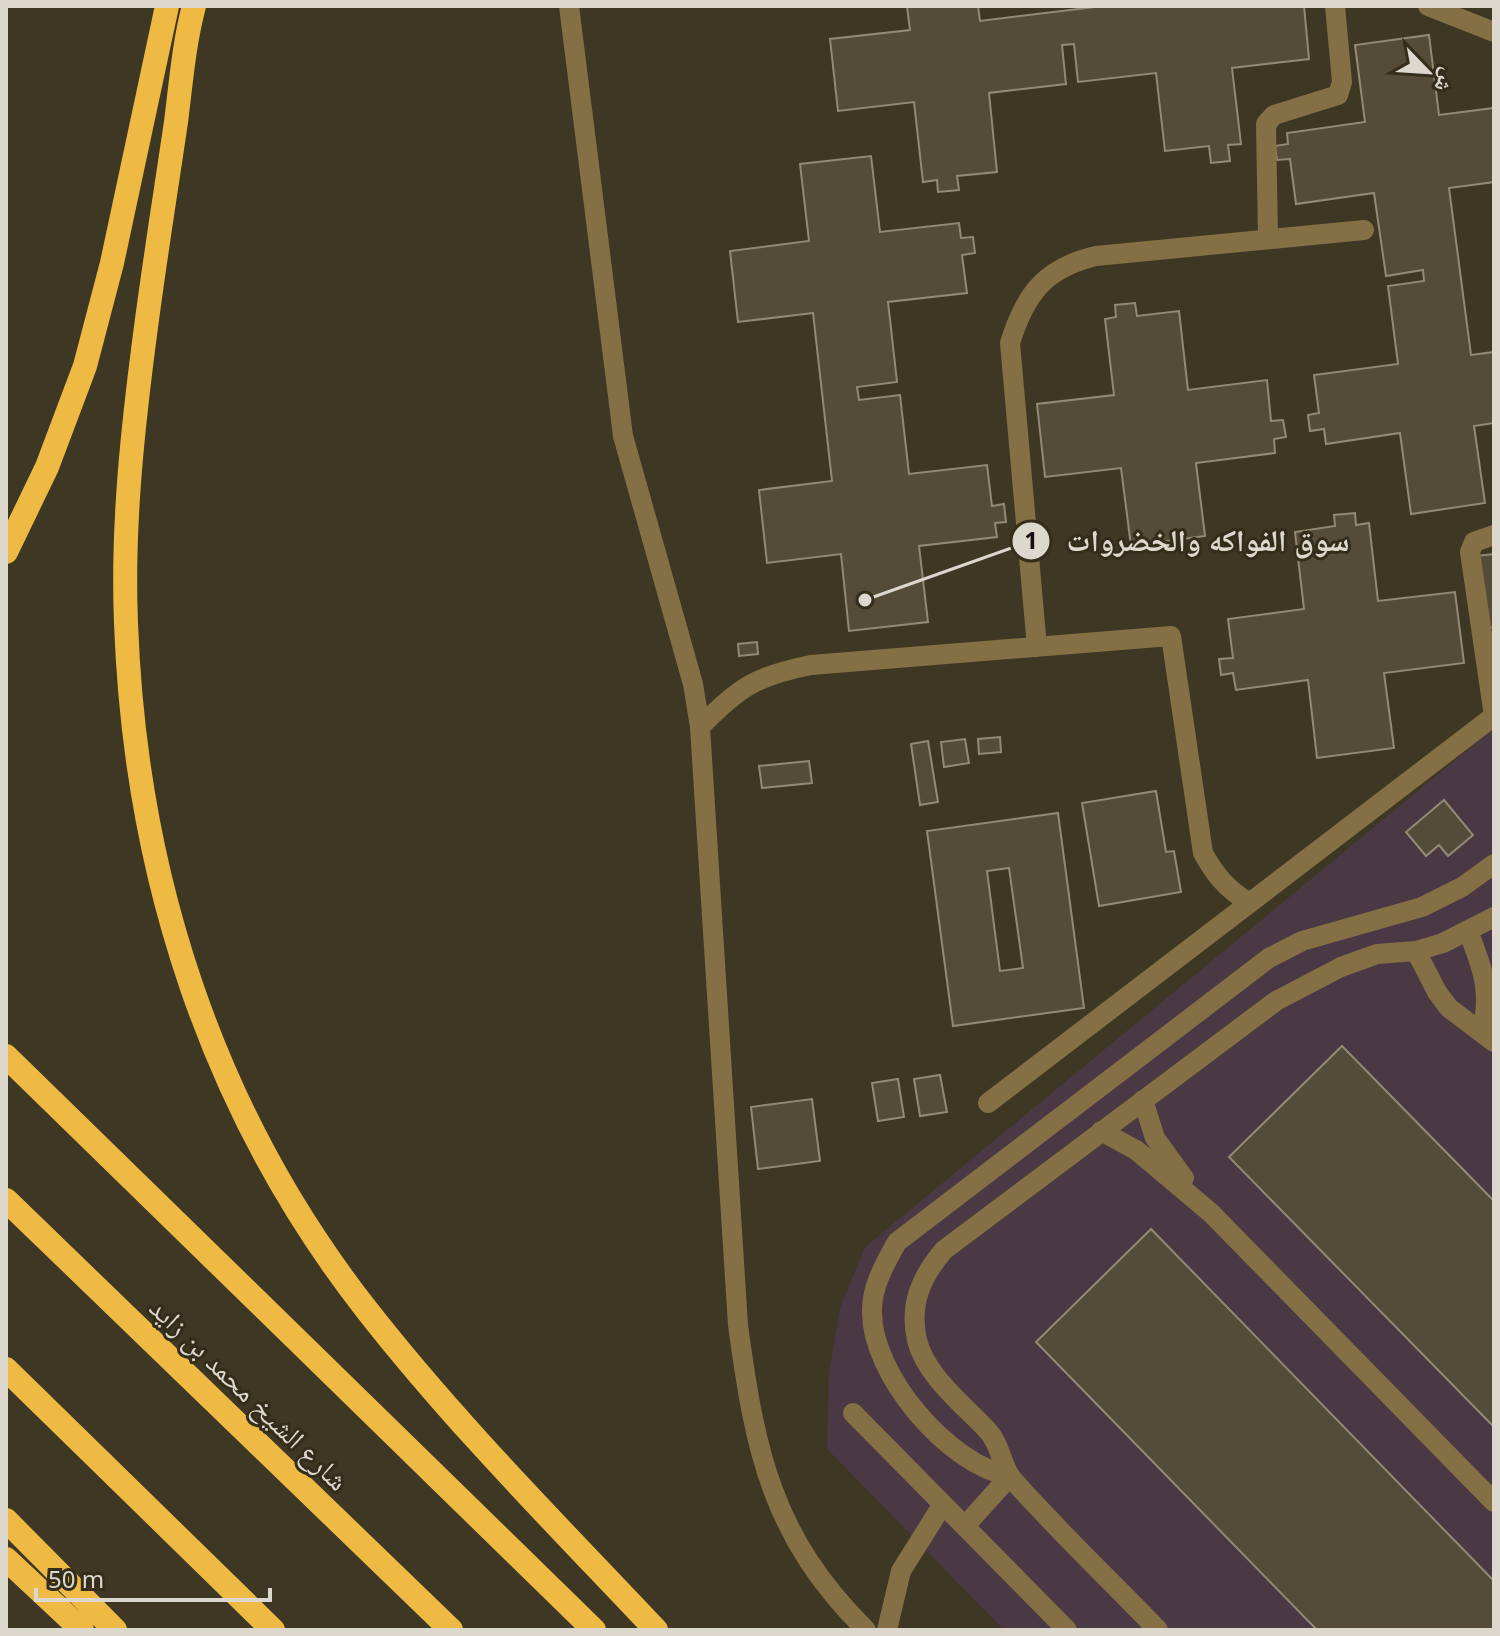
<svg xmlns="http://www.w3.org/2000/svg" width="1500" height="1636" font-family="'Noto Sans','Noto Naskh Arabic',sans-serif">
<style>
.industrial{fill:#4a3944}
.building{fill:#544c39;stroke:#928a75;stroke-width:2;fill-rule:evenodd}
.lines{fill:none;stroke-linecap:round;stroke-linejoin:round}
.minor{stroke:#856f45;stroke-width:20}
.highway{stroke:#efba44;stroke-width:24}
.labels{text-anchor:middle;stroke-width:6;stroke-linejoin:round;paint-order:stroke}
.street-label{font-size:28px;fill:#dcd8cd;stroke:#332d1a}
.leader{fill:none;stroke:#dcd8cd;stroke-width:3}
.callout-dot{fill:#dcd8cd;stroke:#332d1a;stroke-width:3}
.mark-label{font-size:24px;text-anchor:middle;font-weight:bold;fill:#111}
.callout-label{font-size:30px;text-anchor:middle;font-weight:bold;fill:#dcd8cd;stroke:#332d1a;stroke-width:6;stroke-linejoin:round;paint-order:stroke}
</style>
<rect width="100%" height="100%" fill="#3e3724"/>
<path class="industrial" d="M 1494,728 L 1494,1630 L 1004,1630 L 827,1449 L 829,1372 L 840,1308 L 865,1247 Z"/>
<path class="building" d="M 907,6 L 978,6 L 980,21 L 1103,6 L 1304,6 L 1309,59 L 1232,68 L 1241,144 L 1228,145 L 1230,161 L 1211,163 L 1209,146 L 1165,151 L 1156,73 L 1078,82 L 1074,44 L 1062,45 L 1066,84 L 989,93 L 997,172 L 957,176 L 959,190 L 938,192 L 937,180 L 923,182 L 914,102 L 838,111 L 830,39 L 910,30 Z
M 1429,35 L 1439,115 L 1494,108 L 1494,182 L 1449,188 L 1471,355 L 1494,352 L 1494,423 L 1474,426 L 1485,503 L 1411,514 L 1400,433 L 1326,444 L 1324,429 L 1310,431 L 1308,415 L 1319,413 L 1314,375 L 1398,364 L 1388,286 L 1424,281 L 1423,270 L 1386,276 L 1374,193 L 1296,204 L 1290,159 L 1277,160 L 1275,146 L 1288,144 L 1287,133 L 1365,122 L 1355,45 Z
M 871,156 L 880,232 L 959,223 L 961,238 L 973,237 L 975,253 L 962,255 L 967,293 L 888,302 L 897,382 L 857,387 L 859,400 L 900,395 L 909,474 L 987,465 L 992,506 L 1004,504 L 1006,522 L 995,523 L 997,537 L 919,546 L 928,622 L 849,631 L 841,554 L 767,563 L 759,490 L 832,481 L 813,313 L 738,322 L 730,251 L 809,241 L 800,164 Z
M 1135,303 L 1137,316 L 1179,311 L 1188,390 L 1267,380 L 1271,421 L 1283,420 L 1286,437 L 1274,439 L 1275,453 L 1196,463 L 1205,536 L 1131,546 L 1121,468 L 1045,477 L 1037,404 L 1114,395 L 1105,319 L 1116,317 L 1115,305 Z
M 1355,513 L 1356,525 L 1369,523 L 1378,601 L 1455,592 L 1464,663 L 1384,673 L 1394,748 L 1317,758 L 1308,680 L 1236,690 L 1233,673 L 1221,675 L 1219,659 L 1233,658 L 1228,619 L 1304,609 L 1295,532 L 1335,526 L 1334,515 Z
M 1494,554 L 1494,627 L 1485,629 L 1476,556 Z
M 757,642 L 758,654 L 739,656 L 738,644 Z
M 1000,737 L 1001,752 L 979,754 L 978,739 Z
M 965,739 L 969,763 L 944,767 L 941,742 Z
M 928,741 L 938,802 L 920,805 L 911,744 Z
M 809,761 L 812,783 L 762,788 L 759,766 Z
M 1156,791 L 1166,852 L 1174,851 L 1181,892 L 1099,906 L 1082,803 Z
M 1444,800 L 1473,835 L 1448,856 L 1439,845 L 1426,856 L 1406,832 Z
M 1058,813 L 1084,1008 L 953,1026 L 927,831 ZM 1009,868 L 1023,968 L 1000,971 L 987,871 Z
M 1342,1046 L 1494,1201 L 1494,1427 L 1229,1157 Z
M 940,1075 L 947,1112 L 920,1116 L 914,1079 Z
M 898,1079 L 904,1117 L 878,1121 L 872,1083 Z
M 812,1099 L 820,1161 L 758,1169 L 751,1107 Z
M 1151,1229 L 1494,1581 L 1494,1630 L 1317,1630 L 1036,1342 Z"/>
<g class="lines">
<path class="minor" d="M 569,6 L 623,436 L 693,684 L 700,727 L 738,1325 C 755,1452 772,1537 866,1630
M 1428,6 L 1494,32
M 1268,237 L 1266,124 L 1274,115 L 1338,95 L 1342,82 L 1335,6
M 1037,647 L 1010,343 C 1025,295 1044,268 1096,256 L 1364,230
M 1494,716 L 1470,552 L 1474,542 L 1494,535
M 700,727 C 739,687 756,676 811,665 L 1171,636 L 1203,853 C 1215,875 1227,889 1248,902
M 1468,931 C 1482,966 1492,992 1482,1030
M 1416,951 L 1437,992 L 1449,1008 L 1494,1042
M 1143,1100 L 1155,1138 L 1184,1178
M 988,1103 L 1494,716
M 1101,1131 L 1136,1150 L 1211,1213 L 1494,1502
M 853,1413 L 1067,1630
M 1010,1476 C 948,1465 871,1374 872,1311 C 872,1285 885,1264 897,1242 L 1269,958 L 1302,941 L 1422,907 L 1462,887 L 1494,864
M 965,1526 L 1010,1476
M 887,1630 L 901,1571 L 943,1504
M 1158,1630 C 1110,1580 1059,1532 1013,1480 C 1001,1466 1001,1445 988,1431 C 964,1405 925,1375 917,1340 C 909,1304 921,1277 944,1250 L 1276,1001 L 1341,967 L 1377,954 L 1416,951 L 1443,943 L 1494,917"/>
<path class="highway" d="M 194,6 C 184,43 181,83 176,122 C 166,190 155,258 146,327 C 133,425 122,524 126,623 C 135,873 211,1111 366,1309 C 455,1423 557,1525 656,1630
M 6,552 L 47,467 L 85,366 L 112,263 L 167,6
M 6,1056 L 594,1630
M 6,1200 L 451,1630
M 6,1369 L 273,1630
M 6,1520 L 115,1630
M 6,1559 L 82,1630"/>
</g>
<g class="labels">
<g class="street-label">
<text transform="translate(249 1394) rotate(44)" y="10">شارع الشيخ محمد بن زايد</text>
</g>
</g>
<path class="leader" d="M865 600L1031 541"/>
<g class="callout-dot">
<circle cx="865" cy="600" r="8"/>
<circle cx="1031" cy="541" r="20"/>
</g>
<g class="mark-label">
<text x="1031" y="549">1</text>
</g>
<g class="callout-label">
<text x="1208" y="551">سوق الفواكه والخضروات</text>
</g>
<rect width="1500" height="1636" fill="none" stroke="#dcd8cd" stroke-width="16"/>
<g transform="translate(1428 72) rotate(115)" stroke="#332d1a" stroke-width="6" paint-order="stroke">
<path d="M0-6L14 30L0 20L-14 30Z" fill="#dcd8cd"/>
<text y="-12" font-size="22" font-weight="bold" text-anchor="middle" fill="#dcd8cd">ش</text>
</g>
<path d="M36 1588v12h234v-12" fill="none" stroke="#dcd8cd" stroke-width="4"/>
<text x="48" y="1588" font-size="24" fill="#dcd8cd" stroke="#332d1a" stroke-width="6" paint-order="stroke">50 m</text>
</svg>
